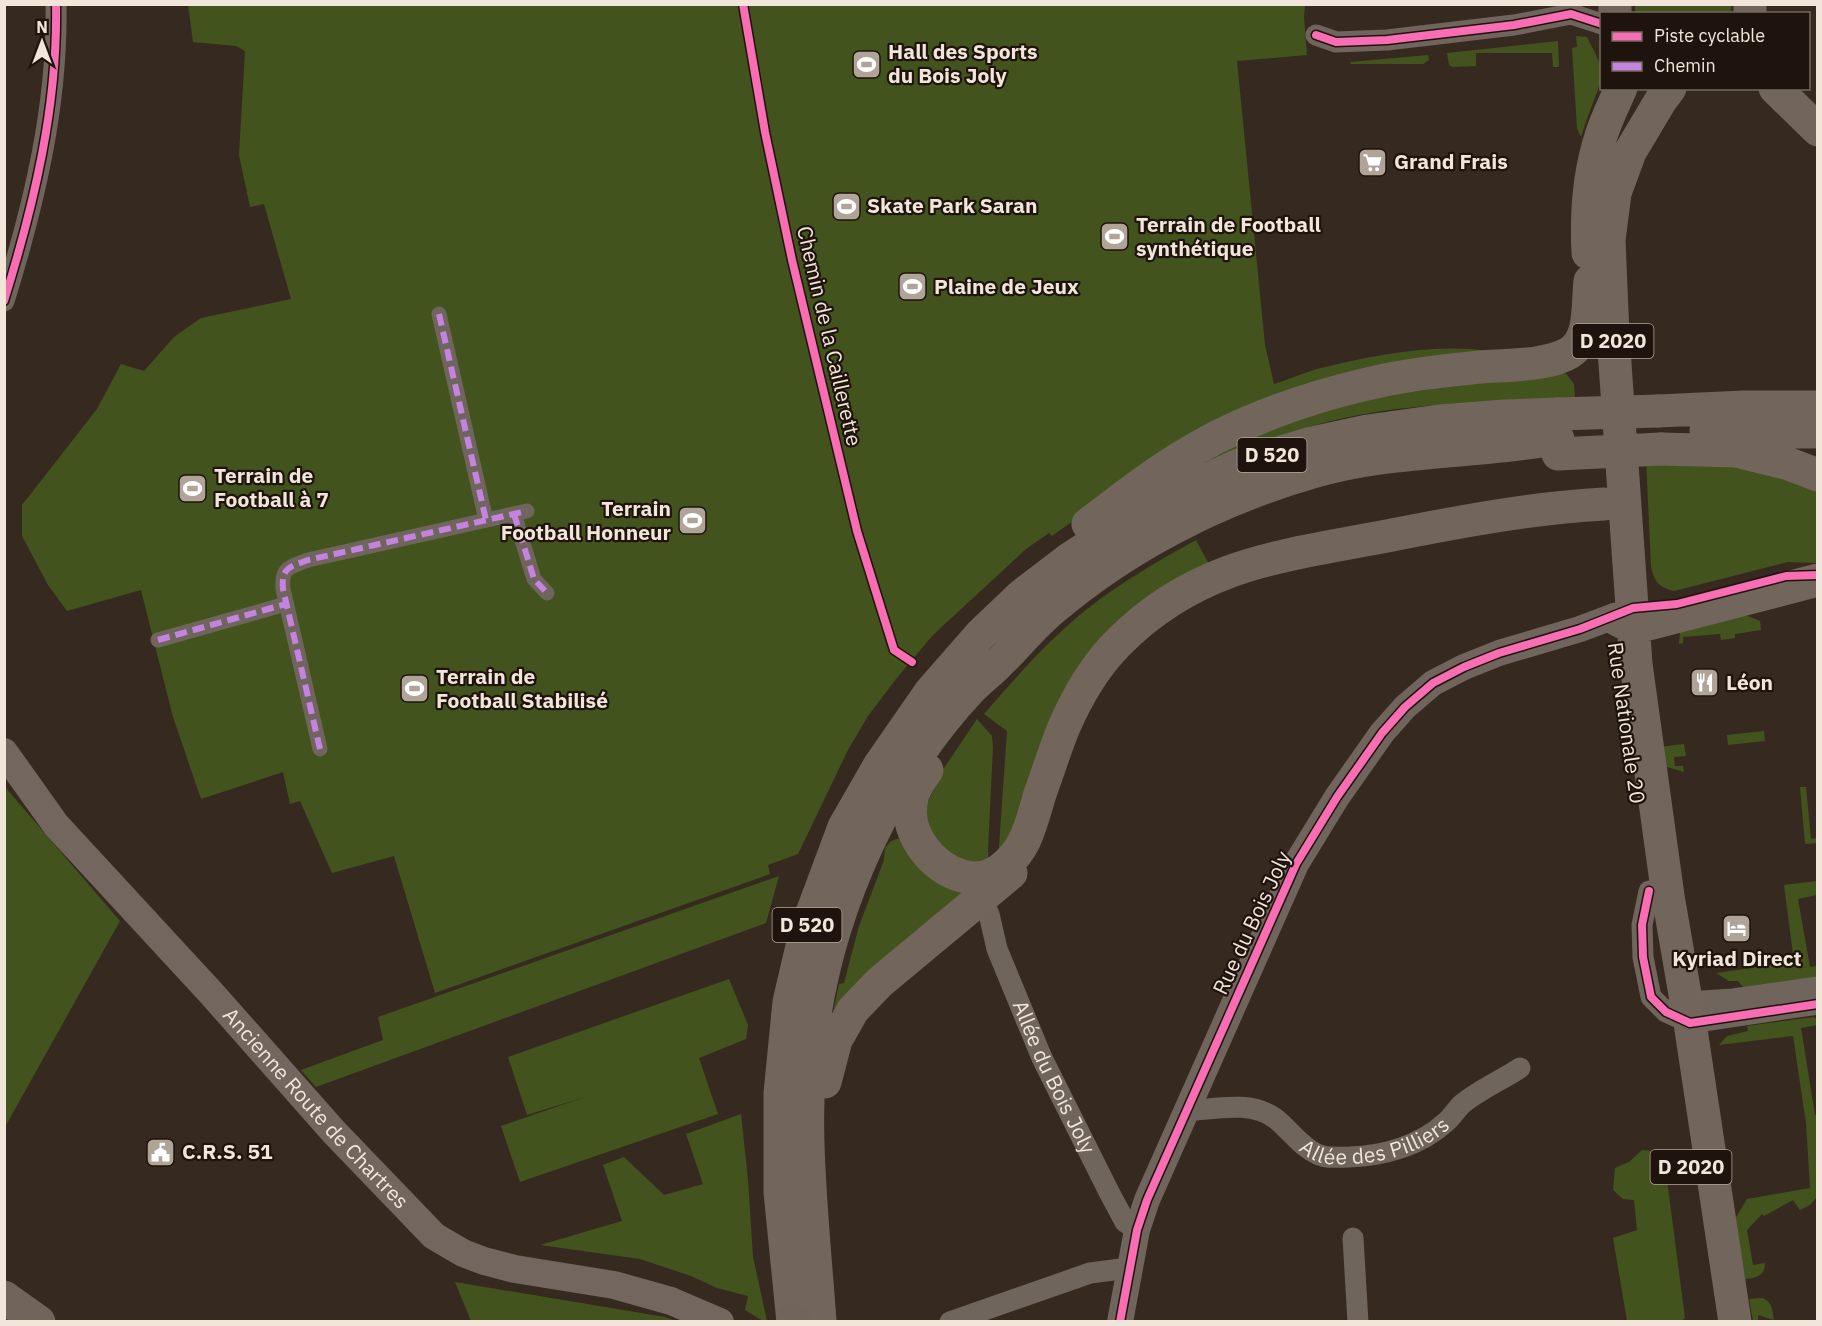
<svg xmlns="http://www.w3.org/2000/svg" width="1822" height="1326" font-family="'IBM Plex Sans',sans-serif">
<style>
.green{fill:#43531d}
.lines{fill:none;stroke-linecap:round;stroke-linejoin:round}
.pedestrian{stroke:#6f655d;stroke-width:15}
.minor{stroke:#6f655d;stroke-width:21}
.tertiary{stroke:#6f655d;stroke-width:26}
.secondary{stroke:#72665e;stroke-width:28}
.primary{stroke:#72655b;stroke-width:33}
.trunk{stroke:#70645b;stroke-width:33}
.primary-bridge{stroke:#72655b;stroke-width:33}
.quiet{stroke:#c483df;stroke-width:6;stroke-dasharray:12 6;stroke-linecap:butt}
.cycleway-casing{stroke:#1e140d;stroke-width:11}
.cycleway{stroke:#f96db3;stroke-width:8}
.labels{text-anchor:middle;stroke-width:4.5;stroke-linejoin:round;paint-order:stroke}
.shield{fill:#1e140d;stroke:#b2a69c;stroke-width:1.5}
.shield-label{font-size:20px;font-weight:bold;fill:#f2e5da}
.poi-label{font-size:21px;font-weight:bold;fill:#f2e5da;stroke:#1e140d;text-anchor:start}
.street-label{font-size:21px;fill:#f2e5da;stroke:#1e140d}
</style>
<rect width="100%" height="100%" fill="#362a20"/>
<path class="green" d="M 1635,4 L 1731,5 L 1731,14 L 1635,13 Z
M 188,5 L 1305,5 L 1304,17 L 1307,55 L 1237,61 L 1265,345 L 1274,384 C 1288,380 1303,373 1317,369 C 1374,355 1432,343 1490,351 L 1146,468 L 1052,536 L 1049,533 L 1026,549 L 933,635 L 896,679 L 868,716 L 848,750 L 798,854 L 768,865 L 770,874 L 435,993 L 394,856 L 332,873 L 300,801 L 290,804 L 283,772 L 201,799 L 173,717 L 141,590 L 67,611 L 48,585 L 22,536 L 22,505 L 97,409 L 121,364 L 144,371 L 174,337 L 201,318 L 291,299 L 264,204 L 250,207 L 239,155 L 245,51 L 236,46 L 193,42 Z
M 1576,36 L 1587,37 C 1592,47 1600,61 1602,72 C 1603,82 1585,120 1582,135 L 1580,136 L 1577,128 L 1572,48 L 1577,47 Z
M 1558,41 L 1559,67 L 1553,67 L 1552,53 L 1476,53 L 1476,66 L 1453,67 L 1449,65 L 1447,53 Z
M 1428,55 L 1429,60 L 1423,64 L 1351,64 L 1350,62 Z
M 1565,372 L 1574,384 L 1575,397 C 1494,402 1410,402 1331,421 C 1273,435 1219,459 1163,477 L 1327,403 Z
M 1717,457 L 1817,485 L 1817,563 L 1788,562 L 1674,591 C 1658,587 1654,581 1651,566 L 1646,459 Z
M 1196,540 L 1209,564 L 1138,608 L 1027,813 L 998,861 L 1007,731 L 984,714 C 1017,676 1051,637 1091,606 C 1123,581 1160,560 1196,540 Z
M 1740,613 L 1760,621 L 1761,630 L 1735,634 L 1735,638 L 1721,640 L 1720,634 L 1683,637 L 1683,643 L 1679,644 L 1680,632 Z
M 977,719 L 992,736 L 993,747 L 988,849 L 989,865 L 974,867 L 943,852 L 921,817 L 942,771 Z
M 1764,731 L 1765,741 L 1728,745 L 1727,735 Z
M 1684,744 L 1686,756 L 1674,757 L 1675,766 L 1683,766 L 1684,772 L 1661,765 L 1658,747 Z
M 5,787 L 120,921 L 5,1127 Z
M 1800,787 L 1806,787 L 1811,839 L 1817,838 L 1817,843 L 1805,844 Z
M 896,839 L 900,839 L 968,888 L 831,1022 L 839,984 L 844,983 L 859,926 L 884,860 L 885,848 L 890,842 Z
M 779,876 L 766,923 L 316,1087 L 301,1070 L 383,1040 L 378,1017 Z
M 1817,881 L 1817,895 L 1798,899 L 1810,967 L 1817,966 L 1817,978 L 1743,987 L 1738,981 L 1729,981 L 1716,973 L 1794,962 L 1784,885 Z
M 729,979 L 748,1025 L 746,1039 L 699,1058 L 718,1114 L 520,1182 L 501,1126 L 585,1097 L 527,1115 L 508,1057 Z
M 1814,1017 L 1817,1019 L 1817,1025 L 1801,1028 L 1815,1115 L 1817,1115 L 1817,1197 L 1810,1205 L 1800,1210 L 1793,1200 L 1764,1216 L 1762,1214 L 1747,1230 L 1753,1265 L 1765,1263 C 1765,1276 1756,1278 1745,1279 L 1735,1219 L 1747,1199 L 1810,1188 L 1806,1123 L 1793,1036 L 1719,1045 L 1727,1036 L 1748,1031 L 1747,1026 Z
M 741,1114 L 748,1180 L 753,1257 L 767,1321 L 763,1321 L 745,1310 L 748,1296 L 717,1288 L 691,1276 L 640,1259 L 540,1245 L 622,1221 L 603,1165 L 624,1157 L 664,1195 L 703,1184 L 686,1134 Z
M 1642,1150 L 1660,1152 L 1664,1157 L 1685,1318 L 1681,1321 L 1627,1321 L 1613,1238 L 1637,1230 L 1634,1200 L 1623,1199 L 1613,1190 L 1615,1168 L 1629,1162 Z
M 455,1282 L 665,1317 L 676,1321 L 471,1321 Z
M 1763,1298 C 1773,1303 1772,1310 1774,1320 L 1758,1315 L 1758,1321 L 1753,1321 L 1749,1299 Z"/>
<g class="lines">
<path class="pedestrian" d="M 439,314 L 486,520
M 514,514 L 534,579 L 547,593
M 158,640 L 286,604
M 320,749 L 283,589 C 281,567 290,567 308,560 L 527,511"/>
<g class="minor">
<path d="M 1316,35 L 1336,42 L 1387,40 L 1514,25 L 1571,14 L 1602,24"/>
<path d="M 4,301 C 34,205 58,105 56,4"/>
<path d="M 1649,891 L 1642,925 L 1643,957 L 1651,997 L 1666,1012 L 1690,1023 L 1818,1004"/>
<path id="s1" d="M 989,914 L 997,949 L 1042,1058 L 1109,1192 L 1125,1222 L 1137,1230"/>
<path d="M 1676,1007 L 1687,1002 L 1733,999 L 1818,987"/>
<path id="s2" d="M 1187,1111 C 1215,1109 1252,1100 1276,1119 C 1290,1130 1300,1146 1317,1154 C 1327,1159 1339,1157 1349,1157 C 1383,1156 1420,1146 1446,1122 C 1452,1117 1456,1110 1461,1105 C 1477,1091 1502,1080 1520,1068"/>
<path d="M 1353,1238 L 1358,1322"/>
<path d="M 950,1322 L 1090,1273 L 1129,1268"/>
</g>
<path class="tertiary" d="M 1120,1322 L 1137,1230 L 1147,1200 L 1296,864 L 1337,797 L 1382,733 L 1405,707 L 1433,683 L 1464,667 L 1499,653 L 1580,629 L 1612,617"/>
<path class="secondary" id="s3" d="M 4,752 L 56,825 L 212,994 L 334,1132 L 434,1236 L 463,1253 L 484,1261 L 515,1269 L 614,1285 L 671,1301 L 720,1322"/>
<path class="primary" d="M 1615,14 L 1615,4
M 1750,14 L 1750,4
M 1670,88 L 1661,100 L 1630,152 L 1615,193 L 1609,240 L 1613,335 L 1636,664 L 1668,896 L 1690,1023 L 1735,1322
M 1775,88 L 1818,130
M 1588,253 C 1586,215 1589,173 1601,136 C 1606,120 1614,104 1621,88
M 1658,411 L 1744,407 L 1818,407
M 1706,431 L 1818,432
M 1661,449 L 1736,451 L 1789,464 L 1818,475
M 1088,524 C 1115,504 1141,483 1169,465 C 1228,426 1298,400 1367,384 C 1404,375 1442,371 1480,367 C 1506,365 1547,366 1569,353 C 1592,339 1587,305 1590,281
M 1616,619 L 1633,628 L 1818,580
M 927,770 C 920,780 912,791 911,804 C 906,835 933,868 962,876 C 977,880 989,878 1002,868 C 1027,849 1031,823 1040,794 C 1048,772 1055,749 1064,727 C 1077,697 1095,666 1118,643 C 1197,563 1283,556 1387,536 C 1458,522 1531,508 1604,504
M 825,1082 L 836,1040 L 853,1010 L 880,982 L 1011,873
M 793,1322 L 780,1192 L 780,1093 L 789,1002 L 806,929 L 844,827 L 879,766 L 931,691 L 980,635 L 1022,595 L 1069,559 L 1118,527 L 1178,493 L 1239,465 L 1308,444 L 1368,431 L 1439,421 L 1505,416 L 1557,414
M 820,1322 C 813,1220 799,1116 815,1014 C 833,900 889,777 968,692 C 977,682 988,674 997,665 C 1017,646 1033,625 1054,608 C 1128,545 1219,499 1313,472 C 1371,455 1432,453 1491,447 C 1514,445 1536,442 1558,439"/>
<path class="trunk" d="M 4,1297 L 39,1322
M 793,1322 L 793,1320"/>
<path class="primary-bridge" d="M 1557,414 L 1658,411
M 1558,454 L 1661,449"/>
<path class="quiet" d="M 439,314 L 486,520
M 514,514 L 534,579 L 547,593
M 158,640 L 286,604
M 320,749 L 283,589 C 281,567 290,567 308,560 L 527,511"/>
<defs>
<path id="cycleway" d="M 743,4 L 765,132 L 792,260 L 857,531 L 894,650 L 912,662
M 1316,35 L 1336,42 L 1387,40 L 1514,25 L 1571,14 L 1602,24
M 4,301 C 34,205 58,105 56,4
M 1649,891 L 1642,925 L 1643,957 L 1651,997 L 1666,1012 L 1690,1023 L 1818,1004
M 1120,1322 L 1137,1230 L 1147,1200 L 1296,864 L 1337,797 L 1382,733 L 1405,707 L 1433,683 L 1464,667 L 1499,653 L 1580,629 L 1633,608 L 1677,604 L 1786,576 L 1818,575"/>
</defs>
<use href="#cycleway" class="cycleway-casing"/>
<use href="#cycleway" class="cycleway"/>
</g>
<defs>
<symbol id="stadium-square" viewBox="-11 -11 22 22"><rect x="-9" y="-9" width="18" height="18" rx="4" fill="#b0a499" stroke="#1e140d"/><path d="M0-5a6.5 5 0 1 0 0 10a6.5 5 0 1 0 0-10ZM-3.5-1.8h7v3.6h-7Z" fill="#fff"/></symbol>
<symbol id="supermarket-square" viewBox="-11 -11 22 22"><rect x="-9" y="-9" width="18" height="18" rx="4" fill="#b0a499" stroke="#1e140d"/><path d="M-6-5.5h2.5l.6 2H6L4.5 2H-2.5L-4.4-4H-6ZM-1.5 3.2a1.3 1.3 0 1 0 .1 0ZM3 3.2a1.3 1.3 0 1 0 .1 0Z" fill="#fff"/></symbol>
<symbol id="restaurant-square" viewBox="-11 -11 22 22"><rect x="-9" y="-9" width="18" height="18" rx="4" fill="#b0a499" stroke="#1e140d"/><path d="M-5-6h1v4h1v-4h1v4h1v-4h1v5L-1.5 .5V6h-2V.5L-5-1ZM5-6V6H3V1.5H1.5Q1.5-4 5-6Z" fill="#fff"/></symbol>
<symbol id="hotel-square" viewBox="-11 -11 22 22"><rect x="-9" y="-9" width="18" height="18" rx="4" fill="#b0a499" stroke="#1e140d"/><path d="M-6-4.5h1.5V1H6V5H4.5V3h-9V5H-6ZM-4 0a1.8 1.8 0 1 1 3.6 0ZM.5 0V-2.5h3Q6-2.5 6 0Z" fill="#fff"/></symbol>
<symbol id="civic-square" viewBox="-11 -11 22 22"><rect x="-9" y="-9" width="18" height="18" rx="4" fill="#b0a499" stroke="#1e140d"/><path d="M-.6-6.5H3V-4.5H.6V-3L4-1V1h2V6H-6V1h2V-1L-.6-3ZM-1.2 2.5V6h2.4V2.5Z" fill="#fff"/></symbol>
</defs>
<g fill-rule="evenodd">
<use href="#stadium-square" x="850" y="48" width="33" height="33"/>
<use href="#supermarket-square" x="1356" y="146" width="33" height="33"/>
<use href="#stadium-square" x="830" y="190" width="33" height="33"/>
<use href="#stadium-square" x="1098" y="220" width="33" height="33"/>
<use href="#stadium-square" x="896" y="270" width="33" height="33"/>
<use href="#stadium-square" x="176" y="472" width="33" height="33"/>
<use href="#stadium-square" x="676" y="504" width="33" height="33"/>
<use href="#restaurant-square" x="1688" y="666" width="33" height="33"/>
<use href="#stadium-square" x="398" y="672" width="33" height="33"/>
<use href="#hotel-square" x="1720" y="912" width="33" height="33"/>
<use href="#civic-square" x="144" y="1136" width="33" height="33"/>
</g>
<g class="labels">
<g class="shield">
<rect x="1572.5" y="324" width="81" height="34" rx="4.5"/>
<rect x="1237.5" y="438" width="69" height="34" rx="4.5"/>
<rect x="772.5" y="908" width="69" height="34" rx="4.5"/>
<rect x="1650.5" y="1150" width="81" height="34" rx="4.5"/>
</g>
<g class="shield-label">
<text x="1613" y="348">D 2020</text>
<text x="1272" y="462">D 520</text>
<text x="807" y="932">D 520</text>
<text x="1691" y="1174">D 2020</text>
</g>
<g class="poi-label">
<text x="888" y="59">Hall des Sports<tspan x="888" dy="24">du Bois Joly</tspan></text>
<text x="1394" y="169">Grand Frais</text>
<text x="867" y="213">Skate Park Saran</text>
<text x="1136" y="232">Terrain de Football<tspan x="1136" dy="24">synthétique</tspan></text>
<text x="934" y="294">Plaine de Jeux</text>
<text x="214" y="483">Terrain de<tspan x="214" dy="24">Football à 7</tspan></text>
<text x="671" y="516" text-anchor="end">Terrain<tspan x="671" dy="24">Football Honneur</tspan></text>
<text x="436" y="684">Terrain de<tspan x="436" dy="24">Football Stabilisé</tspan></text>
<text x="1726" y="690">Léon</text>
<text x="1737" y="966" text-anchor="middle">Kyriad Direct</text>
<text x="182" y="1159">C.R.S. 51</text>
</g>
<g class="street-label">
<text transform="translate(829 336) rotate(77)" y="7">Chemin de la Caillerette</text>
<text transform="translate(1626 723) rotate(82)" y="7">Rue Nationale 20</text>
<text transform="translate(1252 923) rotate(-65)" y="7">Rue du Bois Joly</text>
<text dy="7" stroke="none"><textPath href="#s1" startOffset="176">Allée du Bois Joly</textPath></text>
<text dy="7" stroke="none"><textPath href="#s3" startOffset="474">Ancienne Route de Chartres</textPath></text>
<text dy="7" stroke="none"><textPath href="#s2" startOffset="206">Allée des Pilliers</textPath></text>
</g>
</g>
<rect width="1822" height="1326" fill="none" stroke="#f2e5da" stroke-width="12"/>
<rect x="1600" y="12" width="210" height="78" fill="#1e140d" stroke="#73685f" stroke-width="1.5"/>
<rect x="1612" y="32" width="30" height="9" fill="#f96db3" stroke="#73685f" stroke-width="1.5"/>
<text x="1654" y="42" font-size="18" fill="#f2e5da">Piste cyclable</text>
<rect x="1612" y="62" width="30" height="9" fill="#c483df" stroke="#73685f" stroke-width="1.5"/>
<text x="1654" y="72" font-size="18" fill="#f2e5da">Chemin</text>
<g transform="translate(42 42)" stroke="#1e140d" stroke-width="4.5" paint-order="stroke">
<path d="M0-4.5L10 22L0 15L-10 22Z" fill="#f2e5da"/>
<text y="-9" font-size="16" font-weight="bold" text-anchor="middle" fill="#f2e5da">N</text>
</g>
</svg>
